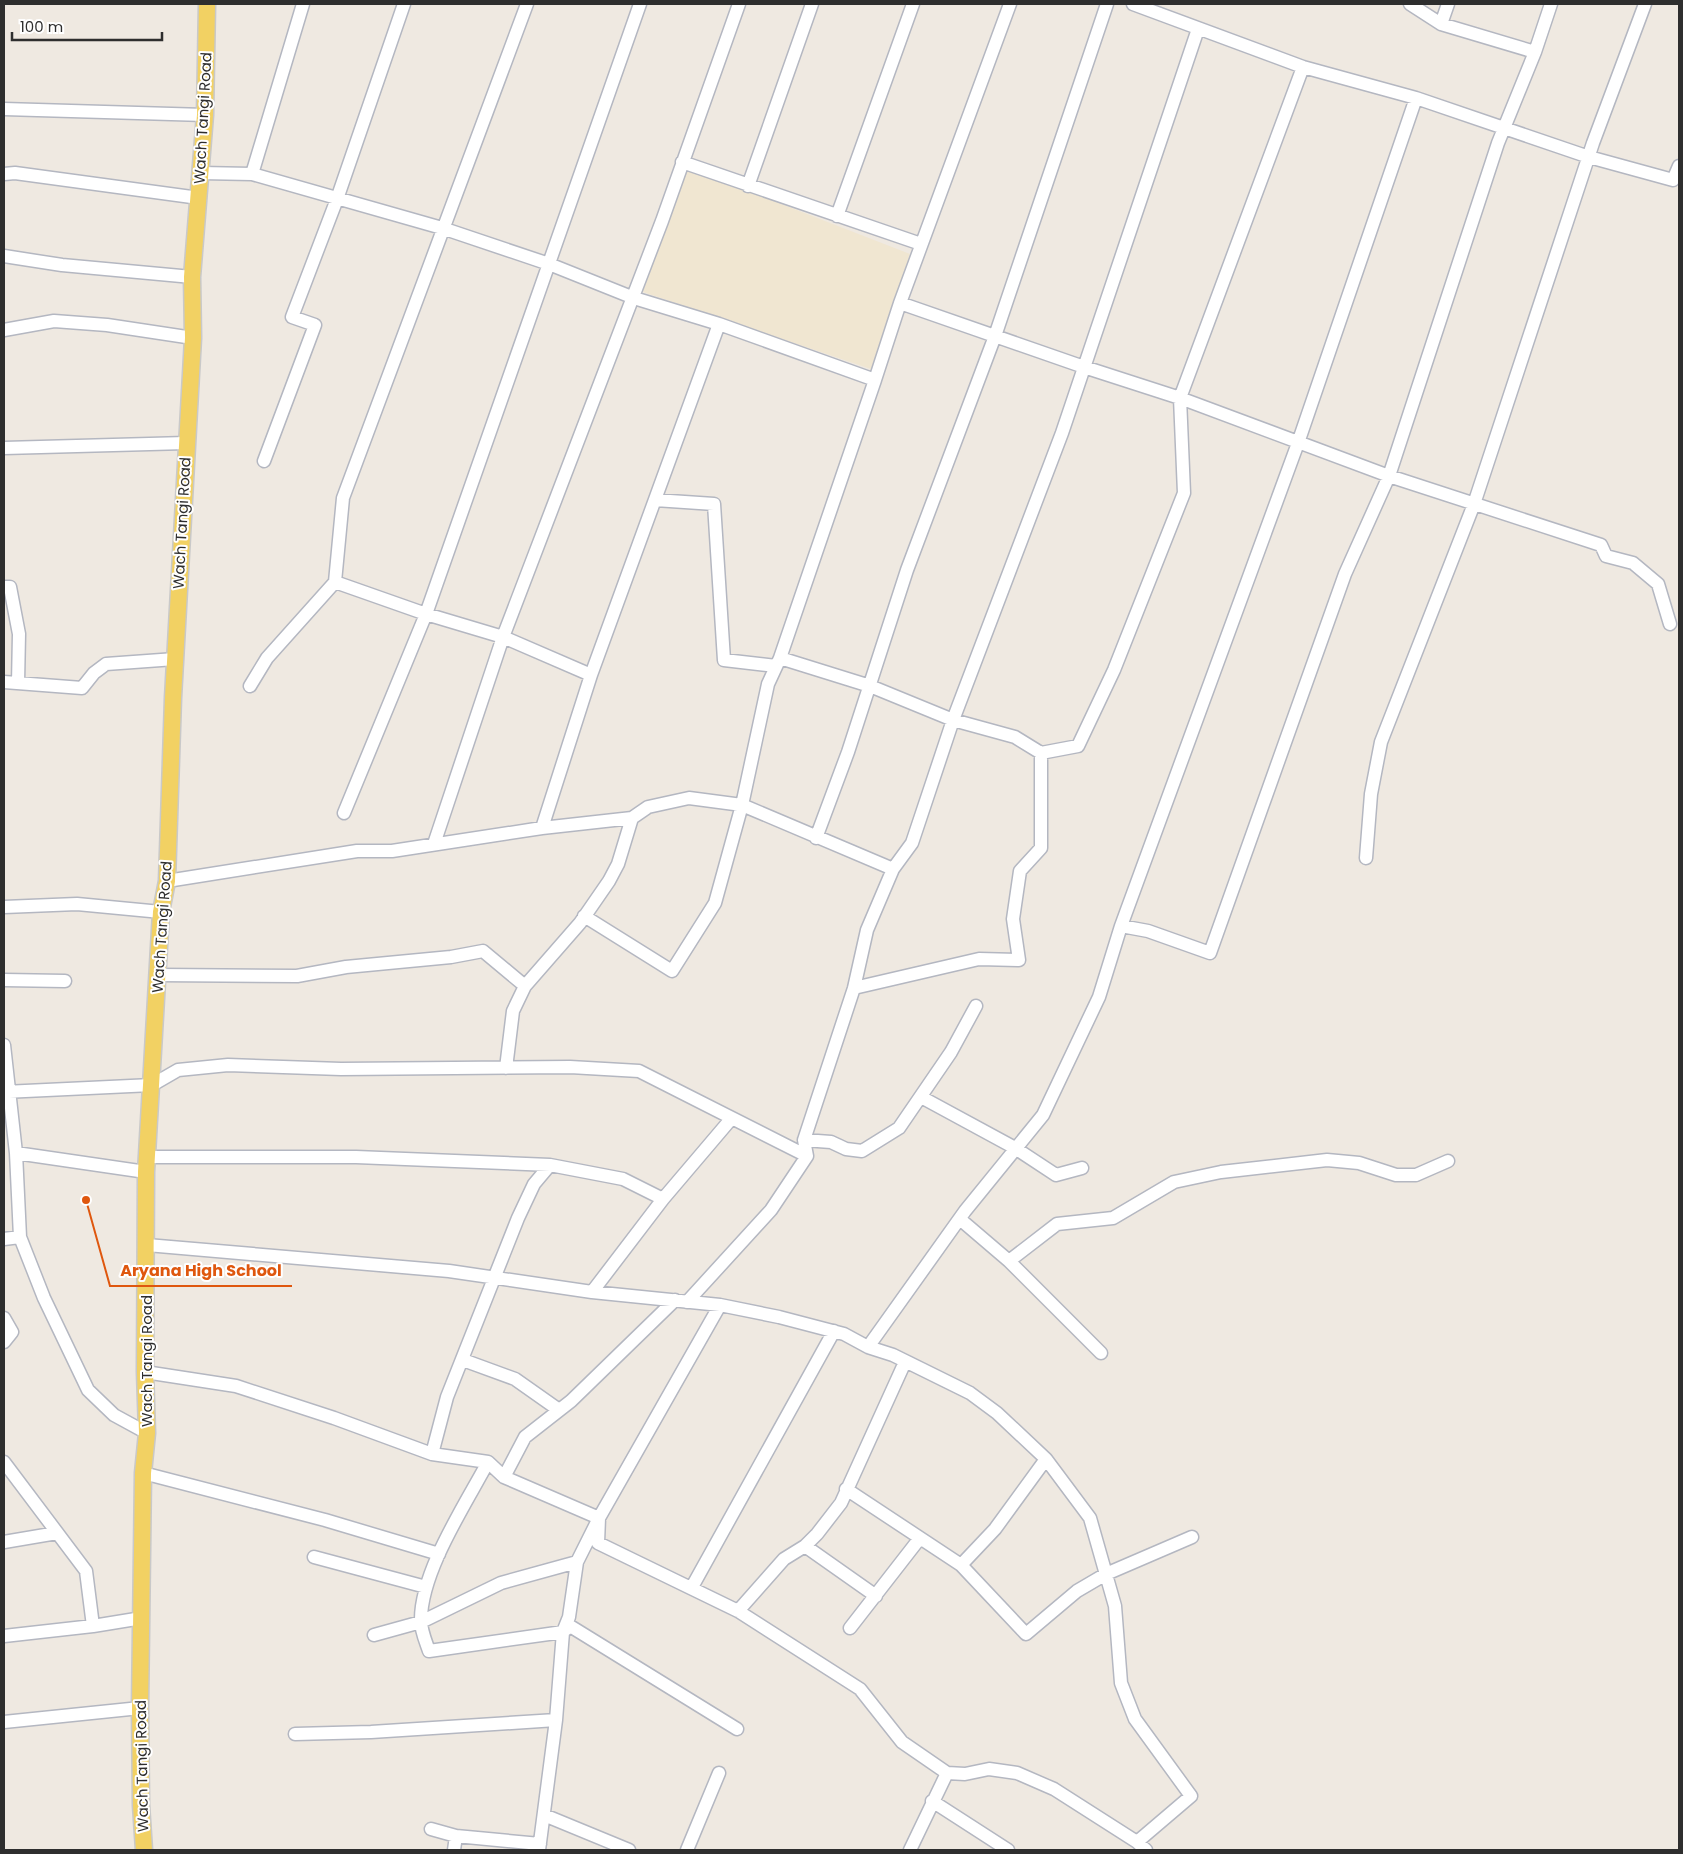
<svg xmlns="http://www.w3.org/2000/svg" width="1683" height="1854" font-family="Poppins,sans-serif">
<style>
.education{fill:#f0e6d1}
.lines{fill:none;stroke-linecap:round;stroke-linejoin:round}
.minor-casing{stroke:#b4b7c1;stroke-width:15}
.major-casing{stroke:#c9c9c9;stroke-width:19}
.minor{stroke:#fff;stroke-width:12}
.major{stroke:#f2d163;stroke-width:16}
.labels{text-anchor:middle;stroke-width:4;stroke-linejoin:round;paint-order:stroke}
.street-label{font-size:15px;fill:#2e2e2e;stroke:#fff}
.leader{fill:none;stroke:#df570e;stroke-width:2}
.callout-dot{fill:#df570e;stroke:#fff;stroke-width:2}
.callout-label{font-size:16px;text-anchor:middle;font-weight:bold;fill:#df570e;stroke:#fff;stroke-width:4;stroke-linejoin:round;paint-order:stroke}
</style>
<rect width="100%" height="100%" fill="#efe9e1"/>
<path class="education" d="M 686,167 L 910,254 L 871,369 L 643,292 Z"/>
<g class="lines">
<defs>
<path id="minor" d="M 1133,4 L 1303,67 L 1416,98 L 1589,157 L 1673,180 L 1679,166
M 1410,4 L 1441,24 L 1535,52
M 1441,24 L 1448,4
M 4,109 L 205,115
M 682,162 L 921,244
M 201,173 L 252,174 L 442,228 L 549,264 L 634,298 L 719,324 L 875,380 L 900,303 L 1010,4
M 4,174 L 15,173 L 199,198
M 252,174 L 303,4
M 748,186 L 812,4
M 837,216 L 913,4
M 4,256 L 62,265 L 192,277
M 900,303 L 1084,367 L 1180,398 L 1389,476 L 1601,545 L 1606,556 L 1633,563 L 1658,584 L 1670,624
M 4,330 L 54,321 L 107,325 L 193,338
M 4,448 L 186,443
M 264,461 L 315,325 L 292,317 L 337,199 L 404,4
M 655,500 L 714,504 L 724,660 L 776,666
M 335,582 L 426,614 L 503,637 L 591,675
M 4,587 L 10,587 L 19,634 L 18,683
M 780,658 L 870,686 L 953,720 L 1015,737 L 1041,753 L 1078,746 L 1114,670 L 1184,493 L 1180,398 L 1303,67
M 4,682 L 82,688 L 94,673 L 106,664 L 175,659
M 250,686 L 267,658 L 335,582 L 343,498 L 527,4
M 344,813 L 426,614 L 640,4
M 542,828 L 591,675 L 719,324
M 816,838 L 848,752 L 907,570 L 995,336 L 1107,4
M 434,844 L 503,637 L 662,221 L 739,4
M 1366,858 L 1371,794 L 1381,742 L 1474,504 L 1593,143 L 1645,4
M 167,881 L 357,851 L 392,851 L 542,828 L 632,818 L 648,807 L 689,798 L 742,805 L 893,869
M 4,907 L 77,904 L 161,912
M 584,916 L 672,971 L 715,903 L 742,805 L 768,684 L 780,658 L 875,380
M 1121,926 L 1148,931 L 1210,953 L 1345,574 L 1389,476 L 1498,143 L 1535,52 L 1551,4
M 158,975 L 297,976 L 346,967 L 451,957 L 483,951 L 525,986
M 4,980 L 65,981
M 854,988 L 979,959 L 1019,960 L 1013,919 L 1020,871 L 1041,848 L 1041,753
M 4,1045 L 16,1153 L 20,1237 L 44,1298 L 88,1390 L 114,1415 L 147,1433
M 506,1068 L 513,1011 L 525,986 L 580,923 L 609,881 L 618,864 L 632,818
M 4,1092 L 152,1085 L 178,1070 L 228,1065 L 341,1069 L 570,1067 L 639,1071 L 807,1156
M 921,1097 L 1015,1148 L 1056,1175 L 1082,1168
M 804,1140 L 831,1142 L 846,1149 L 862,1151 L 899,1128 L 951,1052 L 976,1006
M 16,1153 L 146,1172
M 149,1157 L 356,1157 L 550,1165 L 623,1179 L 663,1199
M 961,1220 L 1009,1261 L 1101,1353
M 4,1239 L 20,1237
M 147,1245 L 449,1271 L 592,1292 L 720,1305 L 779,1317 L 844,1334 L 868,1347 L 893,1355 L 970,1393 L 997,1413 L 1046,1459 L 1090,1518 L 1115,1606 L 1121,1683 L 1135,1719 L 1191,1796 L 1137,1842
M 1009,1261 L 1057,1224 L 1113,1218 L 1174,1182 L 1221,1172 L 1327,1160 L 1359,1163 L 1396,1175 L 1416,1175 L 1448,1161
M 592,1292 L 663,1199 L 731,1119
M 687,1302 L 771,1210 L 807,1156 L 804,1140 L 854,988 L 867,930 L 893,869 L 912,843 L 953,720 L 1062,433 L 1198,29
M 4,1318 L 12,1332 L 4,1342
M 868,1347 L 965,1211 L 1043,1115 L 1099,997 L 1121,926 L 1298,443 L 1416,98
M 463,1360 L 515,1379 L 559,1410
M 145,1372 L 236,1386 L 334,1418 L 432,1454 L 488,1462 L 504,1477 L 599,1518 L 598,1543 L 738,1611 L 860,1689 L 902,1742 L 947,1773 L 965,1774 L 989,1769 L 1017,1773 L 1054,1789 L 1137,1842 L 1146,1850
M 432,1454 L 447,1397 L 518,1218 L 534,1184 L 550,1165
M 4,1462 L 86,1571 L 93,1626
M 488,1462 C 465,1505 420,1573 421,1621 C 421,1631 426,1642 429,1651 L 563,1632 L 570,1626 L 737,1729
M 143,1473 L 325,1520 L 439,1554
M 504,1477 L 525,1437 L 571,1401 L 675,1300
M 846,1489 L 961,1565 L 1026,1634 L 1077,1591 L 1106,1574 L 1192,1537
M 4,1542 L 57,1533
M 805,1546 L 876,1596
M 314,1557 L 426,1587
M 961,1565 L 995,1529 L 1046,1459
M 692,1587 L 834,1331
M 738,1611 L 784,1559 L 805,1546 L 817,1534 L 841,1503 L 905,1362
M 850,1628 L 920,1538
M 374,1635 L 421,1622 L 501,1583 L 577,1562
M 4,1636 L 93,1626 L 142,1618
M 4,1722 L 140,1708
M 295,1734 L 371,1732 L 556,1720
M 932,1801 L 1008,1850
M 544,1815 L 629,1850
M 431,1829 L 456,1836 L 540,1844
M 454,1850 L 456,1836
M 539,1850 L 556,1720 L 563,1632 L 569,1617 L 577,1562 L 599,1518 L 720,1305
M 687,1850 L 719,1773
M 910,1850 L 947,1773"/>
<path id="major" d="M 144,1850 L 141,1805 L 140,1708 L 143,1473 L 147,1433 L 145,1372 L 146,1172 L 161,912 L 167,881 L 173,698 L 193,338 L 192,277 L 205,115 L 207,4"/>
</defs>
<use href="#minor" class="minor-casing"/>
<use href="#major" class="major-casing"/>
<use href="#minor" class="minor"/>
<use href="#major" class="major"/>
</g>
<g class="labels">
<g class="street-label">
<text transform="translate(203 118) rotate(-87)" y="5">Wach Tangi Road</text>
<text transform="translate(182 523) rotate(-87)" y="5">Wach Tangi Road</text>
<text transform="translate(162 927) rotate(-86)" y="5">Wach Tangi Road</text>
<text transform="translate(147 1361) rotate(-90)" y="5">Wach Tangi Road</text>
<text transform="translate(142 1766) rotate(-91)" y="5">Wach Tangi Road</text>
</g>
</g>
<path class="leader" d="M86 1200L110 1286H292"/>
<circle class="callout-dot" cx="86" cy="1200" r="5"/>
<g class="callout-label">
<text x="201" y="1276">Aryana High School</text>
</g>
<rect width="1683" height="1854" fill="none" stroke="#2e2e2e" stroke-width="10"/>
<path d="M12 32v8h150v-8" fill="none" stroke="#2e2e2e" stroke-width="2.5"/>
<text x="20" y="32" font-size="15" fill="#2e2e2e" stroke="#ffffff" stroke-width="4" paint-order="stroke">100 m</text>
</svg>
